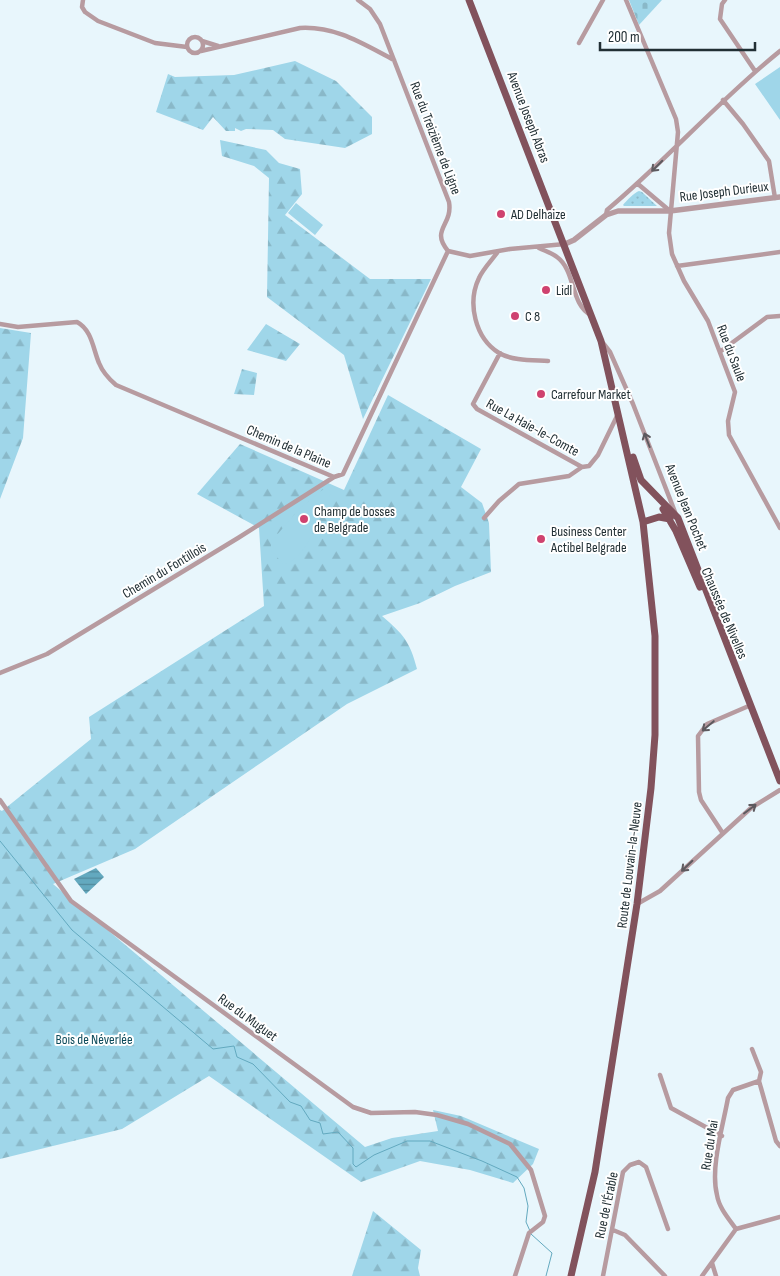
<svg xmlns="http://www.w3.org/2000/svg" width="780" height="1276" font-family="'Sofia Sans Condensed',sans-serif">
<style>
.forest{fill:url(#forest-firs)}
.cemetery{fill:url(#cemetery-stones)}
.park{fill:url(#park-dots)}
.garden{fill:#9fd6e9}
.water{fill:url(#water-rules)}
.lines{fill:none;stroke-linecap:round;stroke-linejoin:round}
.stream{stroke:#63a9bf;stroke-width:1}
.minor{stroke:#b79ba0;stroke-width:4.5}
.tertiary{stroke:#b79ba0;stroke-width:5.5}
.primary{stroke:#82525c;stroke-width:7}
.oneway{stroke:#5d5a5f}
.poi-dot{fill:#cf426f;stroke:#fff;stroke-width:2}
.labels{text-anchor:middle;stroke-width:4;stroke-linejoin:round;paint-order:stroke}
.street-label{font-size:14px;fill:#212f34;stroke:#fff}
.poi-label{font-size:14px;fill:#212f34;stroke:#fff;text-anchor:start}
.park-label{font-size:14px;fill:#0d4b5b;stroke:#fff}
</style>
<defs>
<pattern id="forest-firs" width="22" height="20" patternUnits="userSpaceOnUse" patternTransform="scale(1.25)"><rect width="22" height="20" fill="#9fd6e9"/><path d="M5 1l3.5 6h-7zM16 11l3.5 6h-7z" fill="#89b8c8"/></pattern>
<pattern id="cemetery-stones" width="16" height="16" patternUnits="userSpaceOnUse" patternTransform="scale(1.25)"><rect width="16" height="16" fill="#9fd6e9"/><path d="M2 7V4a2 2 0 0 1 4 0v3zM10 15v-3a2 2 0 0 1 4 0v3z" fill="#89b8c8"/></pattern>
<pattern id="park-dots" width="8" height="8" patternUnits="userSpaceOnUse" patternTransform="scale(1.25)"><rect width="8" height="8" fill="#9fd6e9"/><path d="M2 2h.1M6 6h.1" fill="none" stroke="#89b8c8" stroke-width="1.8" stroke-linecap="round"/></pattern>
<pattern id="water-rules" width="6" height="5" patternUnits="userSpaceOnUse" patternTransform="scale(1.25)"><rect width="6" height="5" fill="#63a9bf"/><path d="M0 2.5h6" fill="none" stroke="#518a9c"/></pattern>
</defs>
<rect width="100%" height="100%" fill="#e8f6fc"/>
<path class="forest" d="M 295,61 L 336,81 L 372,117 L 372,134 L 345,148 L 285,139 L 273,130 L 246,129 L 241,131 L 235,128 L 235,131 L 226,131 L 213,117 L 203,130 L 156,112 L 168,74 L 175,77 L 234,75 Z
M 220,140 L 266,150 L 279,163 L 300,169 L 302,194 L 285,215 L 370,279 L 431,279 L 363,419 L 344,355 L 267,297 L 269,178 L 254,166 L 222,156 Z
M 266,324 L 300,344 L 286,361 L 247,350 Z
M 0,328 L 31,333 L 23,438 L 0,499 Z
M 242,369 L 257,373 L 254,395 L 234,394 Z
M 388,395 L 481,449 L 461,487 L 482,503 L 489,523 L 491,572 L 455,586 L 420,603 L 382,616 C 403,634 410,641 417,669 L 347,704 L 135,849 L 53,884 L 365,1147 L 392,1138 L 438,1131 L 433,1110 L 461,1116 L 539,1149 L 533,1164 L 513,1183 L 470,1170 L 420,1161 L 361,1182 L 209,1076 L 122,1129 L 0,1159 L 0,810 L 2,811 L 91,739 L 89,717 L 264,606 L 259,528 L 197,494 L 240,444 L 344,490 Z
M 373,1211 L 421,1250 L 418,1268 L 420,1276 L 352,1276 Z"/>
<path class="cemetery" d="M 629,0 L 662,0 L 639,25 Z"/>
<path class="park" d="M 639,191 L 642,192 L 657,206 L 624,206 L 623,205 C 625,202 635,192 639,191 Z"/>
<path class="garden" d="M 780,67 L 780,120 L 755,84 Z
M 296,203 L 323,225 L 315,235 L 288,213 Z
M 326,487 L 331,492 C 323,510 305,563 283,564 L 271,550 L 271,542 L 299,509 Z"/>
<path class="water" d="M 96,868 L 104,877 L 86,894 L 74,879 Z"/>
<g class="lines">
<path class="stream" d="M 0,841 L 72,930 L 213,1049 L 234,1046 L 237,1057 L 253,1064 L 290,1102 L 301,1106 L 310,1120 L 320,1123 L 323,1134 L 338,1132 L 353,1148 L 353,1164 L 356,1167 L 374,1155 L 407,1141 L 430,1141 L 482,1161 L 517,1177 L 524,1188 L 528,1206 L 526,1222 L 530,1231
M 531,1234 L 552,1253 L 546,1276"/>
<path class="minor" d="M 83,0 L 82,7 L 85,12 L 98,21 L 155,43 L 187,47
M 358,0 L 370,9 L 380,24 L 449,202 C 453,226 430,229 448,251
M 626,0 L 676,119 L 678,132 L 669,233 L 672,254 L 684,281 L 708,321 L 735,392 L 728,421 L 729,435 L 780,528
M 725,0 L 722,4 L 720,19 L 755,71
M187 45a8 8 0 1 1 16 0a8 8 0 1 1-16 0Z
M 202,41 L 218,46
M 579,43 L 603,0
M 201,51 L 300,28 C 336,26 363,44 394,60
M 723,100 L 743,124 L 769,161 L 775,198
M 638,184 L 670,211
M 606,215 L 607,210 C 667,160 719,100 780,51
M 539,248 C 545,251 552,253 557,257 C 576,271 570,304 591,315
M 448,251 L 470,256 L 510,249 L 565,244
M 497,253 C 491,261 483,269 479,278 C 467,303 475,338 499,353 C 513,361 533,360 548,361
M 677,266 L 780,252
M 0,324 L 18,327 L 77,322 C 92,330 93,349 99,363 C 103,373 109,379 116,385 L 334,477
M 603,343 L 610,352 L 633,404 L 675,512
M 721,351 L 767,317 L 780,316
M 500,353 L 473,404 L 477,409 L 582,467
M 484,518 L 499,501 L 519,484 L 569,476 L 582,467 L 589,466 L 598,455 L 618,414
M 0,673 L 47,654 L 238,538 L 334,477 L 343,474 L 448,251
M 0,800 L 71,901 L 353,1107 L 371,1113 L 415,1112 L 437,1115 L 468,1124 L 510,1144 L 531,1170 L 545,1216 L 543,1222 L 529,1233 L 515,1276
M 722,832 L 701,800 L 699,792 L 698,736 L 707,724 L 751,705
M 637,904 L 660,891 L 751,808 L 780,790
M 752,1049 L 761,1072 L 759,1081 L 776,1141 L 780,1146
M 660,1075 L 671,1108 L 722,1136
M 736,1229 L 780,1217
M 613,1230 L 625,1235 L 665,1276
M 712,1263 L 716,1276
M 603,1276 L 623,1172 L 630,1165 L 639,1162 L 646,1167 L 668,1229
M 702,1276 L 736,1229 C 729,1219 719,1208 717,1195 C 710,1168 723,1126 728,1098 L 733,1090 L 759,1081"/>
<path class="tertiary" d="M 565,244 L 574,240 L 606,215 L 618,211 L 670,211 L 780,197"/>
<path class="primary" d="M 469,0 L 601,341 L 643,522 L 655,636 L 655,735 L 651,788 L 637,904 L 595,1172 L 571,1276
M 633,457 L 641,480 L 678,518 L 780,781
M 663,509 L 676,531 L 700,587
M 643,522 L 659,517 L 670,519"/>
</g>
<defs><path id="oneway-shaft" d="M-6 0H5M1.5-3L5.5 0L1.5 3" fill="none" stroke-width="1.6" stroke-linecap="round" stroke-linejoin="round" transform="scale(1.25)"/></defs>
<g class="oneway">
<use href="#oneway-shaft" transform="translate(657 166) rotate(135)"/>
<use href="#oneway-shaft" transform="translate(647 440) rotate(-111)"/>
<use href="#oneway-shaft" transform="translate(708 726) rotate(140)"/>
<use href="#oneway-shaft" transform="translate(750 809) rotate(-37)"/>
<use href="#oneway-shaft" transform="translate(687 866) rotate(136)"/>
</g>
<g class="poi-dot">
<circle cx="501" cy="214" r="5"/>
<circle cx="546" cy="290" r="5"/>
<circle cx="515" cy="316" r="5"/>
<circle cx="541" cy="394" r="5"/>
<circle cx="304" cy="519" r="5"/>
<circle cx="541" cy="539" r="5"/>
</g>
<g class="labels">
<g class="street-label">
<text transform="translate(529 117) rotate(69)" y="5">Avenue Joseph Abras</text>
<text transform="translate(436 138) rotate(69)" y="5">Rue du Treizième de Ligne</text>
<text transform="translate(724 191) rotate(-7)" y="5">Rue Joseph Durieux</text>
<text transform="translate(732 353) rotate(69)" y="5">Rue du Saule</text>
<text transform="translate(533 427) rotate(29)" y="5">Rue La Haie-le-Comte</text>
<text transform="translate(289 446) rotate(23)" y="5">Chemin de la Plaine</text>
<text transform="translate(687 507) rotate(68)" y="5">Avenue Jean Pochet</text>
<text transform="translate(164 570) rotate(-31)" y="5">Chemin du Fontillois</text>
<text transform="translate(725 613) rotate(67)" y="5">Chaussée de Nivelles</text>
<text transform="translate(629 865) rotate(-83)" y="5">Route de Louvain-la-Neuve</text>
<text transform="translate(248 1017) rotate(36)" y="5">Rue du Muguet</text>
<text transform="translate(709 1145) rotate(-81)" y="5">Rue du Mai</text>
<text transform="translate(606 1205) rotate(-78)" y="5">Rue de l'Érable</text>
</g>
<g class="poi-label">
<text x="511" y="219">AD Delhaize</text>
<text x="556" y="295">Lidl</text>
<text x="525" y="321">C 8</text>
<text x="551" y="399">Carrefour Market</text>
<text x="314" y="516">Champ de bosses<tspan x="314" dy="16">de Belgrade</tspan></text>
<text x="551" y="536">Business Center<tspan x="551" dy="16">Actibel Belgrade</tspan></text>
</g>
<g class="park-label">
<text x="94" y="1044">Bois de Néverlée</text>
</g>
</g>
<path d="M600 42v8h155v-8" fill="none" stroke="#212f34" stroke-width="2.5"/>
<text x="608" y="42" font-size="15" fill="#212f34" stroke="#ffffff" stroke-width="4" paint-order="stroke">200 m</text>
</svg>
